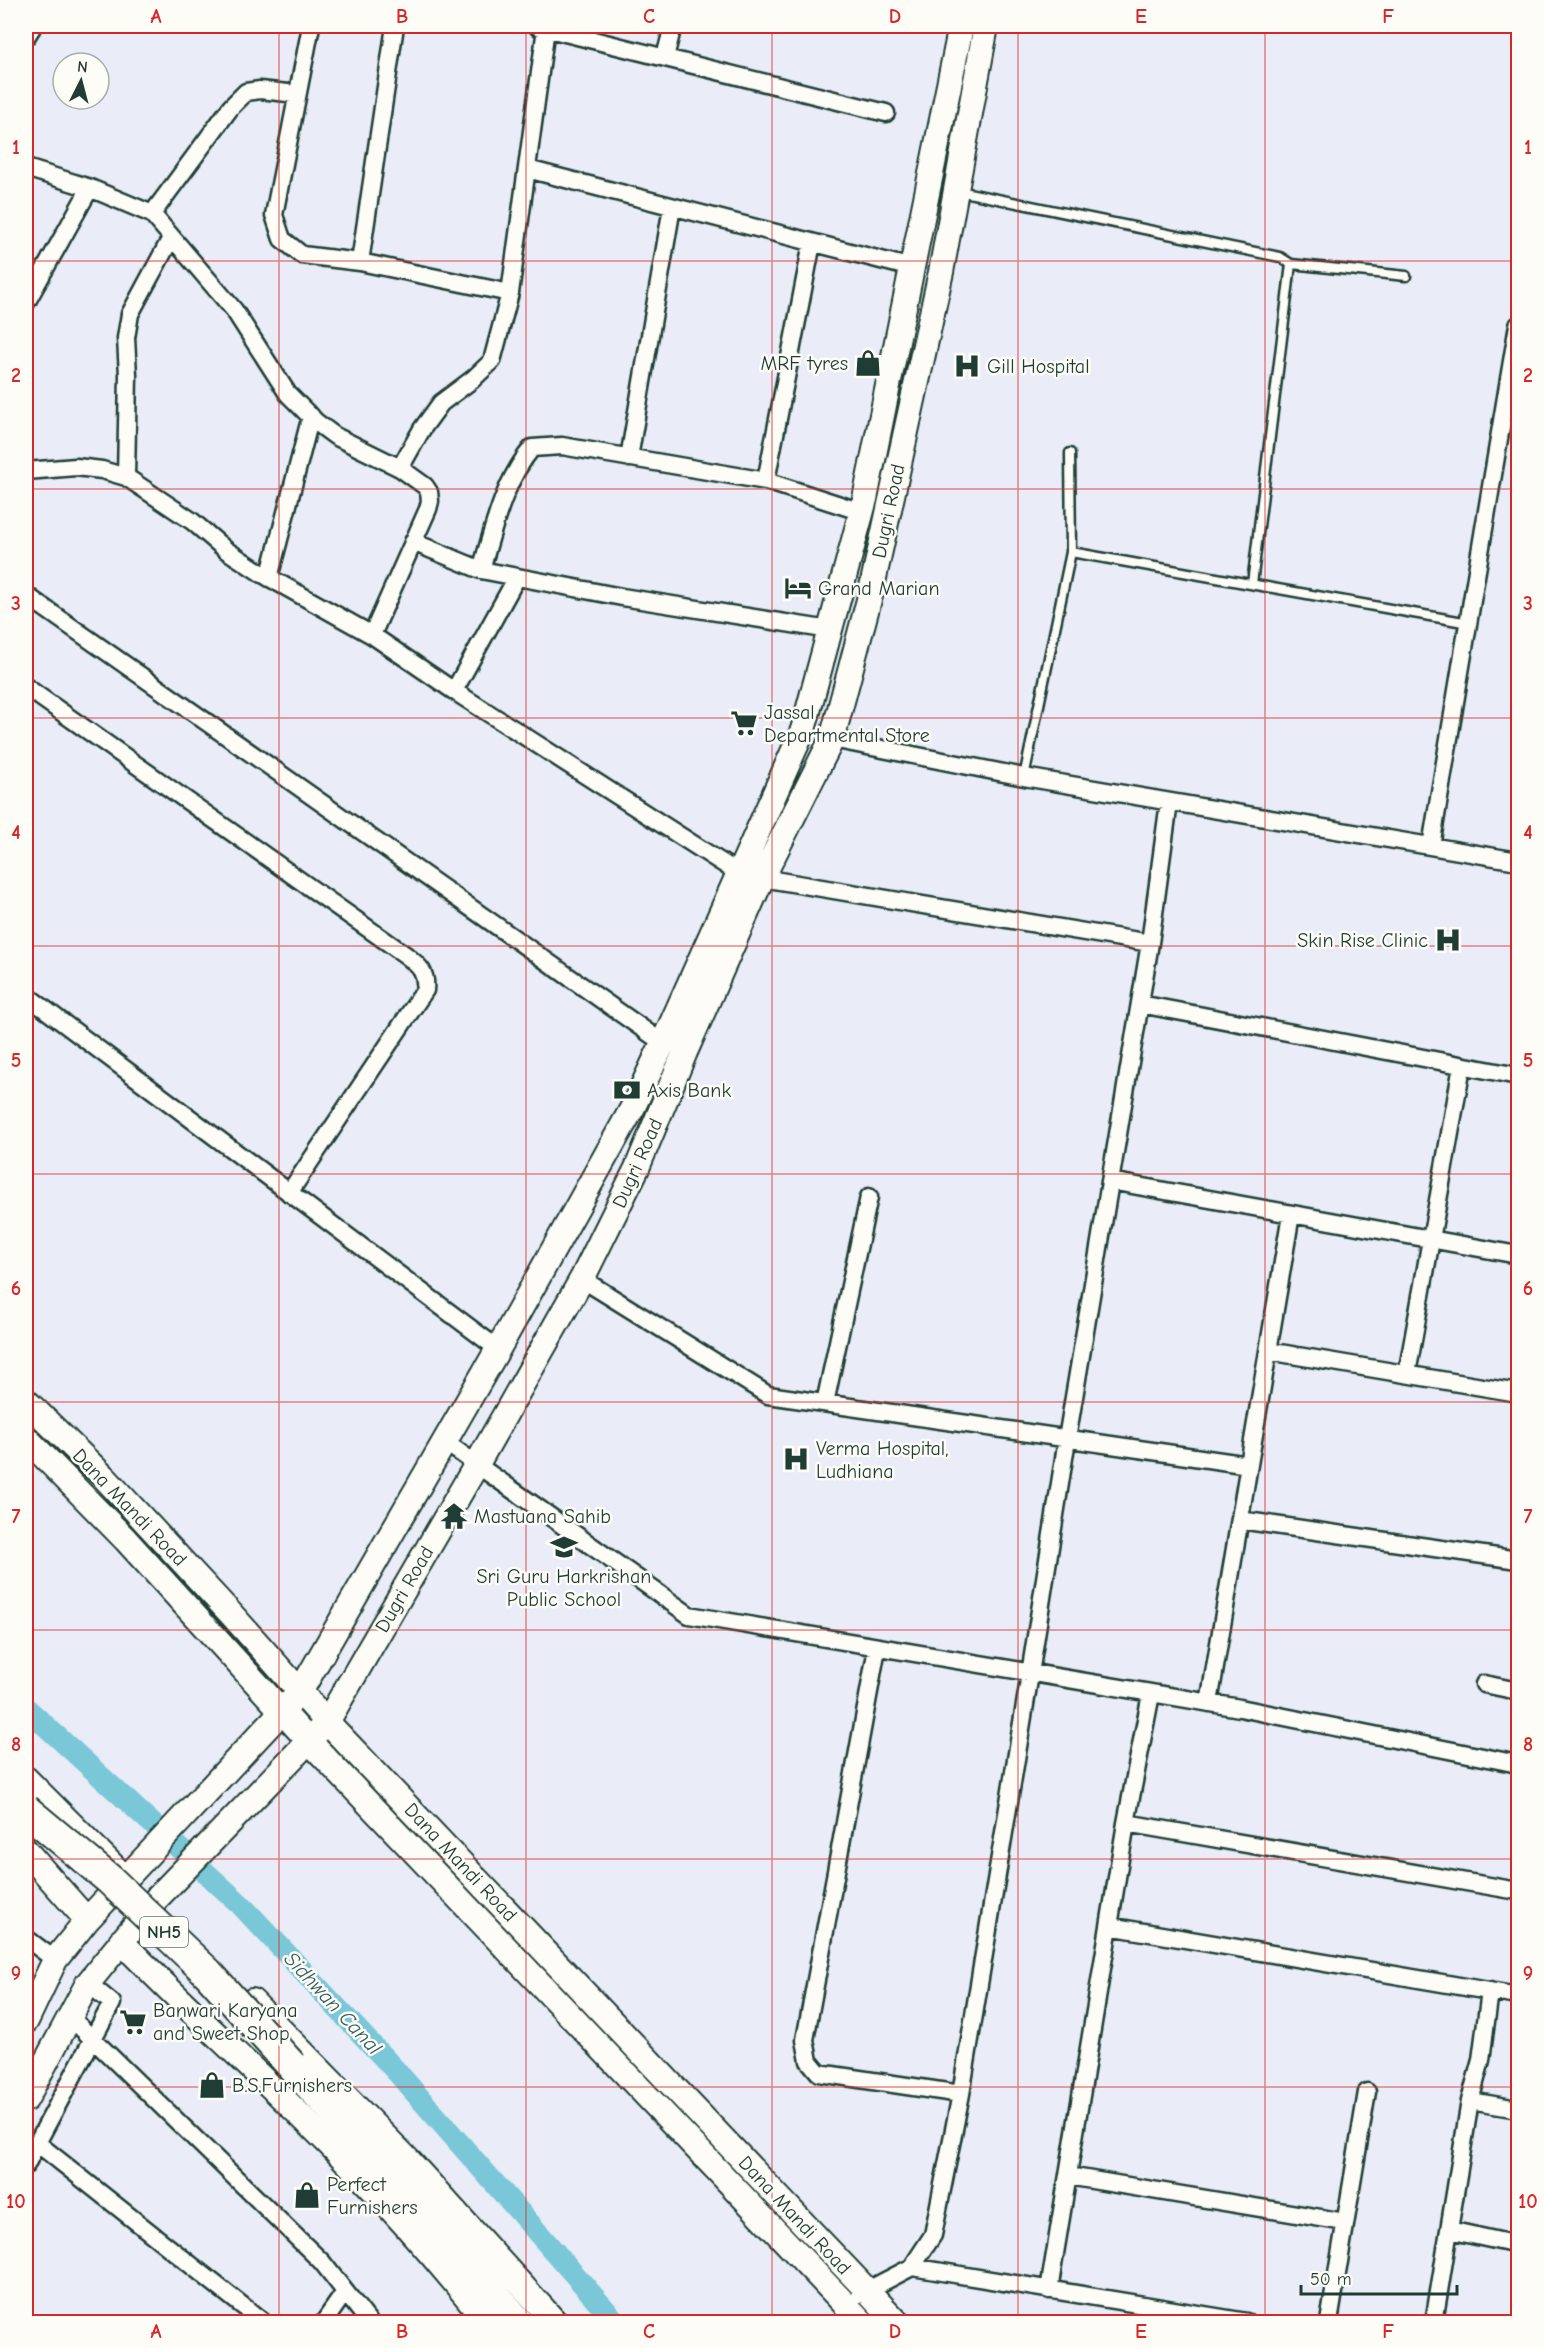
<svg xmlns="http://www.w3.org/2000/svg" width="1544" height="2348" font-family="'Comic Neue',sans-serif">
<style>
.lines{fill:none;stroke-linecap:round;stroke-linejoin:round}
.canal{stroke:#79c7d7;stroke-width:22}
.lane-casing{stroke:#1f3d34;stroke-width:13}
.street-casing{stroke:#1f3d34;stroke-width:21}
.secondary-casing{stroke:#1f3d34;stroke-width:28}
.highway-casing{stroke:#1f3d34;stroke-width:34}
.lane{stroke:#fdfcf7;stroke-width:8}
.street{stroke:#fdfcf7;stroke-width:16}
.secondary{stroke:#fdfcf7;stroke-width:24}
.highway{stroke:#fdfcf7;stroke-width:30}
.highway-bridge-casing{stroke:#1f3d34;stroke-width:34;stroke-linecap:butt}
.highway-bridge{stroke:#fdfcf7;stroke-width:30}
.grid{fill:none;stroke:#d62828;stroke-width:1.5;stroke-opacity:0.55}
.labels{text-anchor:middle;stroke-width:5;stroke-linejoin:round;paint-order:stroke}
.shield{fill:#fdfcf7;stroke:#62766e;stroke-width:1.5}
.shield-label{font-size:18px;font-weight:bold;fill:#1f3d34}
.poi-label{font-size:20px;fill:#1f3d34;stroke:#fdfcf7;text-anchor:start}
.street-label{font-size:20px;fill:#1f3d34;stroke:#fdfcf7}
.water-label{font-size:21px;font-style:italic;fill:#36605d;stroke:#fdfcf7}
.neatline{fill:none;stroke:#d62828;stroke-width:2}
.grid-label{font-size:20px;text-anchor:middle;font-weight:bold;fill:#d62828}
</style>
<rect width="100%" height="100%" fill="#eaecf7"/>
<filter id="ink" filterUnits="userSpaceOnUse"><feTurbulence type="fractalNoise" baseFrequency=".0167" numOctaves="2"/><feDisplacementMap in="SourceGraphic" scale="12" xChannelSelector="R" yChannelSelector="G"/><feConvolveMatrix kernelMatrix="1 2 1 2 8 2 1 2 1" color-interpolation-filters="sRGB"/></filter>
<g filter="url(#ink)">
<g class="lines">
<path class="canal" d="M 26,1708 L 241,1905 L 397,2072 L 616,2322"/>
<defs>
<path id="lane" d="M 959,191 L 1280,257 L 1291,264 L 1406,276
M 1070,453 L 1071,552
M 1252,584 L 1291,264
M 1024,777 L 1071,552 L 1469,623"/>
<path id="street" d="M 311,26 L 274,215 L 282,239 L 302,255 L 360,262 L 395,26
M 537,26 L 886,113
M 26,37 L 33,26
M 665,57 L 673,26
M 26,168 L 90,188 L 152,214 L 234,310 L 288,394 L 316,422 L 335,436 L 400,468 L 425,486 L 429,492 L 430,501 L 428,509 L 372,635
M 527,169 L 912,268
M 152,214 L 231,107 L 246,92 L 260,90 L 297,94
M 360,262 L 510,293
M 26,303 L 90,188
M 629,458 L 672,207
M 400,468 L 422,429 L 441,403 L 473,379 L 492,361 L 510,293 L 546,28
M 26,471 L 76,467 L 102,470 L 126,477 L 192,521 L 226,550 L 261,573 L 372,635 L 454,691 L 738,873
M 126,477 L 128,375 L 126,338 L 130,314 L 171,238
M 766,481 L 862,512
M 413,542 L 481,570 L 622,597 L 830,630
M 481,570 C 494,527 503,483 532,448 L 562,446 L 766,481 L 812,243
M 269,578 L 311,416
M 26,595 L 663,1043
M 26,687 L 407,956 C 419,966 427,972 425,990 L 289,1193
M 454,691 L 517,577
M 832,739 L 1024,777 L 1518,861
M 1431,846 L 1518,325
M 762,878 L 1150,943
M 26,995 L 498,1349
M 1140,1004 L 1518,1076
M 1110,1181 L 1518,1255
M 582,1279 L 768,1395 L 1249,1465
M 1268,1351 L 1518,1393
M 1407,1374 L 1462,1066
M 825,1403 L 869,1197
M 445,1442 L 689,1615 L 1240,1708 L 1518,1764
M 1240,1520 L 1518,1560
M 877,1648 L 805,2040 L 809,2061 L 819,2073 L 961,2094
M 1484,1684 L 1518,1691
M 1151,1694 L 1126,1823 L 1518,1891
M 1209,1703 L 1291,1214
M 1109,1926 L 1518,1996
M 26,1938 L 55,1960
M 88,1983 L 112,2003 L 37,2143 L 263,2322
M 70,2017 L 322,2262 L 369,2322
M 1470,2101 L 1518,2109
M 26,2165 L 37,2143
M 1068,2176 L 1345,2222
M 1449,2230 L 1518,2245
M 912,2267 L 1247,2322
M 1049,2290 L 1126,1823
M 860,2294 L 912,2267 L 933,2235 L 961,2094 L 1030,1674 L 1067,1439 L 1150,943 L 1169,802
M 324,2322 L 345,2292
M 1329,2322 L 1367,2092
M 1434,2322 L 1470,2101 L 1481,2060 L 1490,1991"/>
<path id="secondary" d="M 26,1401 L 104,1477 L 232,1615 L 327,1722 L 897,2322
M 26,1438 L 126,1540 L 309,1741 L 862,2322
M 26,1779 L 115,1868
M 26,1851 L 87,1920
M 121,1941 C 194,2017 274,2086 346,2161 C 396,2213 443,2266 487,2322
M 252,2001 L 410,2162 L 555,2322
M 26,2021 L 55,1960 L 87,1920 L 300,1692 L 498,1349 L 633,1107 L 663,1043 L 803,730 L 865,499 L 961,26
M 26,2099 L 88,1983 L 157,1898 L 327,1722 L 477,1464 L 582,1279 L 637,1168 L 685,1052 L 762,878 L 832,739 L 870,596 L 941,272 L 986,26"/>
<path id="highway" d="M 292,2066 L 379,2160 L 518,2322"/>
</defs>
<use href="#lane" class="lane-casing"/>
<use href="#street" class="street-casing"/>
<use href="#secondary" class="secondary-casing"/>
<use href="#highway" class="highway-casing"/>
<use href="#lane" class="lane"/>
<use href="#street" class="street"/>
<use href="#secondary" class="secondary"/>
<use href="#highway" class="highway"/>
<defs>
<path id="highway-bridge" d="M 26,1810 L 110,1880 L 208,1973 L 292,2066"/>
</defs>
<use href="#highway-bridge" class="highway-bridge-casing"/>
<use href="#highway-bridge" class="highway-bridge"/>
</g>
</g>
<path class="grid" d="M 279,26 L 279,2322M 526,26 L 526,2322M 772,26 L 772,2322M 1018,26 L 1018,2322M 1265,26 L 1265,2322M 26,261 L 1518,261M 26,489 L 1518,489M 26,718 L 1518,718M 26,946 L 1518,946M 26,1174 L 1518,1174M 26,1402 L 1518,1402M 26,1630 L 1518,1630M 26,1859 L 1518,1859M 26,2087 L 1518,2087"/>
<defs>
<symbol id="shop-bare" viewBox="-9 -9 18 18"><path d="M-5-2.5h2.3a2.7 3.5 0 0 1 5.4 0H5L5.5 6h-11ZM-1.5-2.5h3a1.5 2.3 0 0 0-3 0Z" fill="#1f3d34" stroke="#fdfcf7" stroke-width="2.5" paint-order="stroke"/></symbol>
<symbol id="hospital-bare" viewBox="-9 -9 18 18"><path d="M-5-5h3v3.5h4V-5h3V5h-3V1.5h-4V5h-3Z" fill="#1f3d34" stroke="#fdfcf7" stroke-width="2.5" paint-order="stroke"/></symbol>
<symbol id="hotel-bare" viewBox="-9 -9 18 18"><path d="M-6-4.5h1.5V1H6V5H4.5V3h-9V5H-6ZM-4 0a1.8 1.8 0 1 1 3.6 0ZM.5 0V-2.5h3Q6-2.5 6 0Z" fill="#1f3d34" stroke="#fdfcf7" stroke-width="2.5" paint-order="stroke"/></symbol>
<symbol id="supermarket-bare" viewBox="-9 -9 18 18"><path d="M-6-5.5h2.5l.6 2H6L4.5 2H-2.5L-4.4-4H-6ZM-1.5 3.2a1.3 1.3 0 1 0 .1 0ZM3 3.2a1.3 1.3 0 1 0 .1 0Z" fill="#1f3d34" stroke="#fdfcf7" stroke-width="2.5" paint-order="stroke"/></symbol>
<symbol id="bank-bare" viewBox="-9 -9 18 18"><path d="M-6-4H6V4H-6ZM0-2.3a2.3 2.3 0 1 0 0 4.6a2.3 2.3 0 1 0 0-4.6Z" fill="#1f3d34" stroke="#fdfcf7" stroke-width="2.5" paint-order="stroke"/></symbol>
<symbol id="temple-bare" viewBox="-9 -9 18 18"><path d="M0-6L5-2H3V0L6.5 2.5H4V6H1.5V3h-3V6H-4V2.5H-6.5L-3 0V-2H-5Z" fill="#1f3d34" stroke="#fdfcf7" stroke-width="2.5" paint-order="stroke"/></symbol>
<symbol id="school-bare" viewBox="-9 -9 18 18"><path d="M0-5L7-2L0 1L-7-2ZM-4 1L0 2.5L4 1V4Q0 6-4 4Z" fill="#1f3d34" stroke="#fdfcf7" stroke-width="2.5" paint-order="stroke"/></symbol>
</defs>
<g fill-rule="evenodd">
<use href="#shop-bare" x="849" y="344" width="38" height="38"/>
<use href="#hospital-bare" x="948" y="347" width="38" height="38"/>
<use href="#hotel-bare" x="779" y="569" width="38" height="38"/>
<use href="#supermarket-bare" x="725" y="704" width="38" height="38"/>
<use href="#hospital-bare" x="1429" y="921" width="38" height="38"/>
<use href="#bank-bare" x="608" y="1071" width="38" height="38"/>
<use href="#hospital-bare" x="777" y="1440" width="38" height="38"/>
<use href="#temple-bare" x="435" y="1497" width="38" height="38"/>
<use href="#school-bare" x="545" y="1528" width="38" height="38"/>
<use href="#supermarket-bare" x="114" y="2003" width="38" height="38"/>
<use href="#shop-bare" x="193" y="2066" width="38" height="38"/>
<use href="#shop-bare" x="288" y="2176" width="38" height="38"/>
</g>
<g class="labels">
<rect class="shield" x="140" y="1917" width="48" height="30" rx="4.5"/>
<g class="shield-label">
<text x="164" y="1938">NH5</text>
</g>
<g class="poi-label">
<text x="848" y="370" text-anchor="end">MRF tyres</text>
<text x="987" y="373">Gill Hospital</text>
<text x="818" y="595">Grand Marian</text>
<text x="764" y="719">Jassal<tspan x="764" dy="23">Departmental Store</tspan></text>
<text x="1428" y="947" text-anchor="end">Skin Rise Clinic</text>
<text x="647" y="1097">Axis Bank</text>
<text x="816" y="1455">Verma Hospital,<tspan x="816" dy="23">Ludhiana</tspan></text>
<text x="474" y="1523">Mastuana Sahib</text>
<text x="564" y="1583" text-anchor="middle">Sri Guru Harkrishan<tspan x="564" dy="23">Public School</tspan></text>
<text x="153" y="2017">Banwari Karyana<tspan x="153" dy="23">and Sweet Shop</tspan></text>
<text x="232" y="2092">B.S.Furnishers</text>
<text x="327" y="2191">Perfect<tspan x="327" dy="23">Furnishers</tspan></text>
</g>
<g class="street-label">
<text transform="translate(888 511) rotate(-78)" y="7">Dugri Road</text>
<text transform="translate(637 1163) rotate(-66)" y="7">Dugri Road</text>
<text transform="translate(130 1507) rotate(46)" y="7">Dana Mandi Road</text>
<text transform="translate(404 1589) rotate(-60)" y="7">Dugri Road</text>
<text transform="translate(461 1862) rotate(47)" y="7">Dana Mandi Road</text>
<text transform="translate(795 2215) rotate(47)" y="7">Dana Mandi Road</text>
</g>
<g class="water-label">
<text transform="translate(333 2003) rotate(47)" y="7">Sidhwan Canal</text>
</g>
</g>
<rect width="1544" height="2348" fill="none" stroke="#fdfcf7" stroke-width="66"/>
<g transform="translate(81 81) rotate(6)"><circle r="28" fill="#fdfcf7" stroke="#a4b0a9" stroke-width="1.5"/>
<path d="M0-4.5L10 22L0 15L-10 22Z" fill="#1f3d34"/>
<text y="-9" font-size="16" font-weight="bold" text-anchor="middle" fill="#1f3d34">N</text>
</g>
<path d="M1301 2285v9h156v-9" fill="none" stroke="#1f3d34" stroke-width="3"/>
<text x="1310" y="2285" font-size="18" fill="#1f3d34" stroke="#fdfcf7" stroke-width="4.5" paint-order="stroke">50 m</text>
<rect x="33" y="33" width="1478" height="2282" class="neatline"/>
<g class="grid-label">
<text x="156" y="23">A</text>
<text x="402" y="23">B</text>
<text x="649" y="23">C</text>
<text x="895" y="23">D</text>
<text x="1141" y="23">E</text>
<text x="1388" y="23">F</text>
<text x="16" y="154">1</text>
<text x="1528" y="154">1</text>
<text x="16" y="382">2</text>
<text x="1528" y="382">2</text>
<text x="16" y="610">3</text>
<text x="1528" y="610">3</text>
<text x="16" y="839">4</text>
<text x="1528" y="839">4</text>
<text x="16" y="1067">5</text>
<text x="1528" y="1067">5</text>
<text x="16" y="1295">6</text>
<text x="1528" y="1295">6</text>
<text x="16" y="1523">7</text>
<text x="1528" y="1523">7</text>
<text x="16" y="1751">8</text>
<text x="1528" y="1751">8</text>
<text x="16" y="1980">9</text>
<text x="1528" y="1980">9</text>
<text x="16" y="2208">10</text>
<text x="1528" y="2208">10</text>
<text x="156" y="2338">A</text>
<text x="402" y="2338">B</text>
<text x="649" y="2338">C</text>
<text x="895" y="2338">D</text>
<text x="1141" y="2338">E</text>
<text x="1388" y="2338">F</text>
</g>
</svg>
